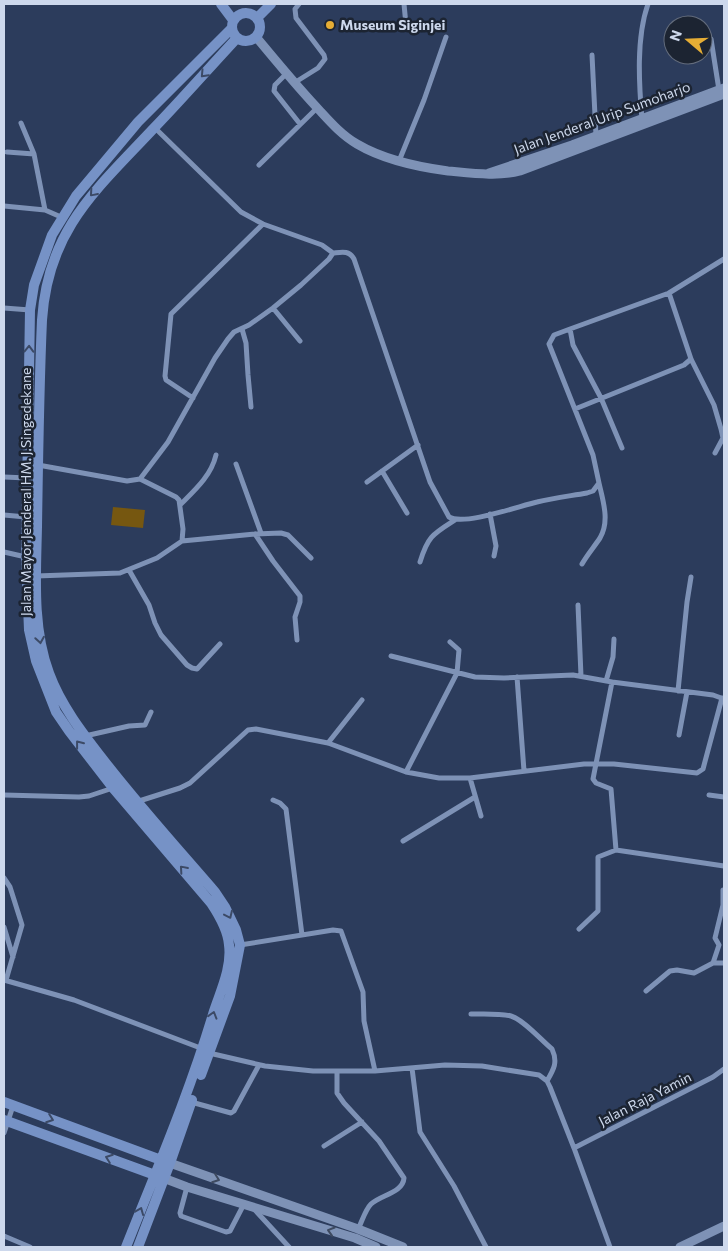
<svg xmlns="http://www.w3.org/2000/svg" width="728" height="1251" font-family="Commissioner,sans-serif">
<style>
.garden{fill:#765710}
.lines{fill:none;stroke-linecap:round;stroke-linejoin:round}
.minor{stroke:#7e92b6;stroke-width:5}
.tertiary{stroke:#7e92b6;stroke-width:9}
.secondary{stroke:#7692c6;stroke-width:10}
.oneway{stroke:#3c4a66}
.oneway2{stroke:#3e4a60}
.poi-dot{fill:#e5ad35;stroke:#1c2432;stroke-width:2}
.labels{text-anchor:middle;stroke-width:5;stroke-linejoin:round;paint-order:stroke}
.poi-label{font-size:14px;font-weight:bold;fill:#cdd8ec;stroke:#1c2432;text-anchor:start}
.street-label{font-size:14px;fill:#cdd8ec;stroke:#1c2432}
</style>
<rect width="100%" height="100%" fill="#2c3c5c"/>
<path class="garden" d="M 113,507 L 145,510 L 143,528 L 111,525 Z"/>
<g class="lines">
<path class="minor" d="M 404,4 L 406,25
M 711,39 L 719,90
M 592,55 L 596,136
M 286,74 L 275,85 L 274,91 L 300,124
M 294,83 L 318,68 L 325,59 L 324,55 L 296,18 L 295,9 L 299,4
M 642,120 C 639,84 636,38 648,4
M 21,123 L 34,154 L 45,210
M 155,128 L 241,212 L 263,224 L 322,245 L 333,253
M 7,152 L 34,154
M 399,161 L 424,100 L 446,37
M 259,165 L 317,108
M 4,206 L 45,210 L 61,217
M 4,308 L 30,310
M 273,308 L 300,341
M 242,329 L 246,343 L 248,375 L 251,407
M 193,398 L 166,380 L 165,376 L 171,314 L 263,224
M 575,409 L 684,365 L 691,359
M 622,448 L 601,398 L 573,345 L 570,329 L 669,293
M 715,453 L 723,438 L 721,429 L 714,405 L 691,359 L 669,293 L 724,259
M 236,464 L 261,533
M 38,465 L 127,481 L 140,479 L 168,442 L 215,358 L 228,339 L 234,332 L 249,325 L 273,308 L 301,285 L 329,259 L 333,253 C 342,252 349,250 354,259 L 430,482 L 449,517 C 464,526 519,506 537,502 C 553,498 570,496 587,493 L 593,491 L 599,483 L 593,455 L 549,344 L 554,335 L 570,329
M 382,471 L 407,513
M 4,477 L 27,478
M 140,479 L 176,497 L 179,500 L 183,529 L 182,541
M 367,482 L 418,445
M 180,505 C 195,490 211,476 216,455
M 490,514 L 496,546 L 494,556
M 4,515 L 26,517
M 255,534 L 273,561 L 300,596 L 300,602 L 295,617 L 297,640
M 4,552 L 26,557
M 420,562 C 428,536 433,534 455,520
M 582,564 C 587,555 594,547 600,538 C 610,521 603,501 599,483
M 129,570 L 149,605 L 155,623 L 161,635 L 187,665 L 192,668 L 197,669 L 220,644
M 36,576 L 120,573 L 157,558 L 182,541 L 255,534 L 281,533 L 288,535 L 311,558
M 578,605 L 581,676
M 391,656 L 475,677 L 504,678 L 573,675 L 612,682 L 713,695 L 724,699
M 517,677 L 524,771
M 606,681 L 613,657 L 614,639
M 612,682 L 593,779 L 596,783 L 611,789 L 616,850
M 678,691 L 687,602 L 691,577
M 679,735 L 687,692
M 85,736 L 129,726 L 145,725 L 151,712
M 328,743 L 362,700
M 406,772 L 457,673 L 459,650 L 450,642
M 470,778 L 481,816
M 4,795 L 79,797 L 89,796 L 113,788
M 709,795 L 724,797
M 273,800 L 280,803 L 286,809 L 302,935
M 136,802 L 180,788 L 190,783 L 248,730 L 256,729 L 328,743 L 406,772 L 439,778 L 470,778 L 584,764 L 614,764 L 697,773 L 703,769 L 722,698
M 403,841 L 475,797
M 4,878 L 10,887 L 22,925 L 6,980
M 4,927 L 13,957
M 579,929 L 598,911 L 598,857 L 616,850 L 724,866
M 240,945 L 333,930 L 341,931 L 363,992 L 364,1021 L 375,1071
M 713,963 L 719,945 L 715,938 L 723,905 L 723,890
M 4,980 L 74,1000 L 203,1049
M 646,991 L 670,971 L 677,970 L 694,973 L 713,963 L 724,963
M 471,1014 C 484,1014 498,1013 511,1016 C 524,1020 541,1040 552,1049 C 558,1062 554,1069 547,1081
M 209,1053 L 265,1066 L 313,1071 L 375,1071 L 445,1065 L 482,1066 L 539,1075 L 547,1081 L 550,1087 L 574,1148 L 610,1247
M 412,1068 L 420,1132 L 454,1186 L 486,1247
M 337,1072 L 337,1093 L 344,1103 L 379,1141 L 404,1178 C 403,1193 380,1195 371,1204 C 365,1210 362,1222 358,1229
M 191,1102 L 231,1113 L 234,1111 L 259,1065
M 4,1133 L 13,1106
M 324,1146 L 362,1122
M 574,1148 L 713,1077 L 724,1069
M 187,1187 L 180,1213 L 181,1216 L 226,1232 L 230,1231 L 244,1204
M 254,1209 L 289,1247
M 4,1236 L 30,1247"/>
<path class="tertiary" d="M 256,37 C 277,62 298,88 321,112 C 332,124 343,136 357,144 C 384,160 418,167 448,171 C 470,173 499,177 520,171 L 724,94
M 489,173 L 572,145 L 724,88
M 164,1161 L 358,1229 L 403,1247
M 158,1176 L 187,1187 L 355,1238 L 376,1247
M 680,1247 L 724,1226"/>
<path class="secondary" d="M 221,4 L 233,20
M232 27a14 14 0 1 1 28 0a14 14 0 1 1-28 0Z
M 257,18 L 271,4
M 201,1075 L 230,996 L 240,945 L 236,930 L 225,907 L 215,892 C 178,849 140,807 105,762 C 84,735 61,706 49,673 C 32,628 36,575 37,527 C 38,458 39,389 42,320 C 48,229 96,190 154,128 C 182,99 209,68 237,38
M 4,1102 L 161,1160
M 4,1120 L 155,1175
M 126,1247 C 157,1169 190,1092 214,1011 C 221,990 232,967 229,945 C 228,930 219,915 211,903 L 113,788 L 69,731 L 56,712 L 36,661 L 29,630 L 26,557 L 30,310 L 34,285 L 52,235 L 76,196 L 138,122 L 232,28
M 138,1247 L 170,1163 L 192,1100"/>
</g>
<defs><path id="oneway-chevron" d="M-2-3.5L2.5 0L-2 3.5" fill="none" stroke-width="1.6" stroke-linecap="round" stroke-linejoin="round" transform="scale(1.25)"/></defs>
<g class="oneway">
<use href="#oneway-chevron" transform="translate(204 74) rotate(133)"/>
<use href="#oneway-chevron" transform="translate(93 193) rotate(131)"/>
<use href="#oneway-chevron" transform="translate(29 349) rotate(-89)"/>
<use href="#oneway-chevron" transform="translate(40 640) rotate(81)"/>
<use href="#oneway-chevron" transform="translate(79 744) rotate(-128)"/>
<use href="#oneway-chevron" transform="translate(183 869) rotate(-131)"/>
<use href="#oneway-chevron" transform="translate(229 915) rotate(65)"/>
<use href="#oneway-chevron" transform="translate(213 1015) rotate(-73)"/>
<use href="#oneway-chevron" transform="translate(50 1119) rotate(20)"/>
<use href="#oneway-chevron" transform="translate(109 1158) rotate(-160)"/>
<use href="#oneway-chevron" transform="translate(140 1211) rotate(-68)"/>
</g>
<g class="oneway2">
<use href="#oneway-chevron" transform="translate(216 1179) rotate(20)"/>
<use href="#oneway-chevron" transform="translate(331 1231) rotate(-163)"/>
</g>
<circle class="poi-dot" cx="330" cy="25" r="5"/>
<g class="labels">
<g class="poi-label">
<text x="340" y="30">Museum Siginjei</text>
</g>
<g class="street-label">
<text transform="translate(602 118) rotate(-20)" y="5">Jalan Jenderal Urip Sumoharjo</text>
<text transform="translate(26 492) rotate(-90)" y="5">Jalan Mayor Jenderal HM. J.Singedekane</text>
<text transform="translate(645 1099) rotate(-27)" y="5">Jalan Raja Yamin</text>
</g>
</g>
<rect width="728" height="1251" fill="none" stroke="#cdd8ec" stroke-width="10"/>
<g transform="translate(688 40) rotate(289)"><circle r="24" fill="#1c2432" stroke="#636c7c"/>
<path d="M0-4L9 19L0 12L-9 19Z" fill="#e5ad35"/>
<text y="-8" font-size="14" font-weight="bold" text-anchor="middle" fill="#cdd8ec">N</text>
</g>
</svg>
